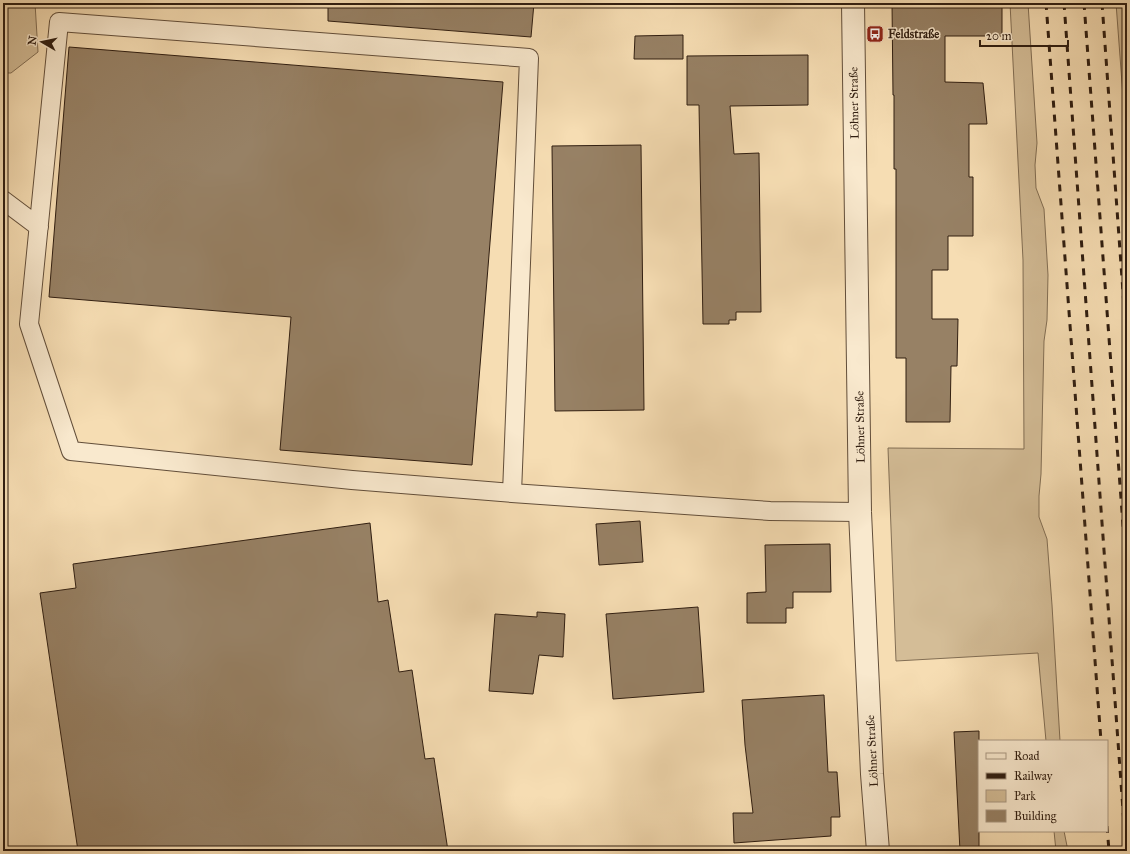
<svg xmlns="http://www.w3.org/2000/svg" width="1130" height="854" font-family="'IM FELL Great Primer',serif">
<style>
.green{fill:#d4bd97;stroke:#826e54}
.building{fill:#978165;stroke:#301e11}
.lines{fill:none;stroke-linecap:round;stroke-linejoin:round}
.lane-casing{stroke:#624e3a;stroke-width:20}
.street-casing{stroke:#624e3a;stroke-width:24}
.lane{stroke:#f9e9ce;stroke-width:18}
.street{stroke:#f9e9ce;stroke-width:22}
.rail{stroke:#301e11;stroke-width:3;stroke-dasharray:7 7;stroke-linecap:butt}
.labels{text-anchor:middle;stroke-width:3;stroke-linejoin:round;paint-order:stroke}
.poi-label{font-size:12px;font-weight:bold;fill:#301e11;stroke:#f9e9ce;text-anchor:start}
.street-label{font-size:12px;fill:#301e11;stroke:#f9e9ce}
</style>
<rect width="100%" height="100%" fill="#f6ddb3"/>
<filter id="stains"><feTurbulence type="fractalNoise" baseFrequency=".005" numOctaves="4"/><feColorMatrix values="0 0 0 0 .2 0 0 0 0 .09 0 0 0 0 .02 0 0 0 .5 -.17"/></filter>
<radialGradient id="worn" r=".72"><stop offset=".6" stop-color="#630" stop-opacity="0"/><stop offset="1" stop-color="#630" stop-opacity=".3"/></radialGradient>
<path class="green" d="M 3,3 L 35,3 L 38,52 L 11,73 L 3,73 Z
M 1010,3 L 1028,3 L 1037,143 L 1035,165 L 1036,188 L 1044,209 L 1048,275 L 1047,320 L 1044,341 L 1041,474 L 1039,496 L 1039,517 L 1047,539 L 1052,605 L 1060,741 L 1046,741 L 1038,653 L 896,661 L 888,448 L 1024,449 L 1023,260 Z
M 1116,3 L 1127,3 L 1127,150 Z
M 1054,831 L 1064,831 L 1068,851 L 1056,851 Z"/>
<path class="building" d="M 328,3 L 534,3 L 531,37 L 328,21 Z
M 892,3 L 1002,3 L 1002,36 L 945,36 L 945,82 L 983,83 L 987,124 L 969,124 L 969,177 L 973,177 L 973,236 L 948,236 L 948,270 L 932,270 L 932,319 L 958,319 L 957,366 L 951,366 L 950,422 L 906,422 L 906,358 L 896,358 L 896,169 L 894,169 L 894,95 L 893,95 Z
M 683,35 L 683,59 L 634,59 L 635,36 Z
M 69,47 L 503,82 L 472,465 L 280,450 L 291,317 L 49,297 Z
M 808,55 L 808,105 L 730,106 L 734,154 L 759,153 L 761,312 L 736,312 L 736,320 L 729,320 L 729,324 L 703,324 L 699,105 L 687,105 L 687,56 Z
M 641,145 L 644,410 L 555,411 L 552,146 Z
M 640,521 L 643,562 L 599,565 L 596,524 Z
M 370,523 L 378,602 L 388,600 L 399,672 L 412,670 L 425,759 L 434,758 L 448,851 L 78,851 L 40,593 L 76,588 L 73,564 Z
M 830,544 L 831,592 L 793,592 L 793,608 L 786,608 L 786,623 L 747,623 L 747,593 L 766,592 L 765,545 Z
M 698,607 L 704,692 L 613,699 L 606,614 Z
M 537,612 L 565,614 L 563,657 L 539,655 L 533,694 L 489,691 L 495,614 L 537,617 Z
M 824,695 L 828,772 L 837,772 L 840,817 L 831,817 L 831,836 L 734,843 L 733,813 L 753,813 L 745,745 L 742,700 Z
M 979,731 L 979,851 L 960,851 L 954,732 Z"/>
<g class="lines">
<defs>
<path id="lane" d="M 3,200 L 39,227
M 512,493 L 529,58 L 59,22 L 29,324 L 71,451 L 352,480 L 512,493 L 770,511 L 860,512"/>
<path id="street" d="M 853,3 L 860,512 L 872,774 L 878,851"/>
</defs>
<use href="#lane" class="lane-casing"/>
<use href="#street" class="street-casing"/>
<use href="#lane" class="lane"/>
<use href="#street" class="street"/>
<path class="rail" d="M 1046,3 L 1101,741
M 1064,3 L 1126,851
M 1084,3 L 1127,579
M 1102,3 L 1127,347
M 1107,826 L 1109,851"/>
</g>
<defs>
<symbol id="bus-square" viewBox="-11 -11 22 22"><rect x="-9" y="-9" width="18" height="18" rx="4" fill="#8f2418" stroke="#f9e9ce"/><path d="M-5-6H5V4H4V6H2V4H-2V6H-4V4H-5ZM-3.5-4V0h7V-4ZM-3.5 1.2v1.5H-2V1.2ZM2 1.2v1.5H3.5V1.2Z" fill="#fff"/></symbol>
</defs>
<g fill-rule="evenodd">
<use href="#bus-square" x="865" y="24" width="20" height="20"/>
</g>
<g class="labels">
<g class="poi-label">
<text x="888" y="38">Feldstraße</text>
</g>
<g class="street-label">
<text transform="translate(854 103) rotate(-91)" y="4">Löhner Straße</text>
<text transform="translate(860 427) rotate(-91)" y="4">Löhner Straße</text>
<text transform="translate(872 751) rotate(-93)" y="4">Löhner Straße</text>
</g>
</g>
<rect width="1130" height="854" fill="none" stroke="#f6ddb3" stroke-width="16"/>
<rect x="4" y="4" width="1122" height="846" fill="none" stroke="#301e11" stroke-width="2"/>
<rect x="8" y="8" width="1114" height="838" fill="none" stroke="#301e11"/>
<rect x="978" y="740" width="130" height="92" fill="#f9e9ce" stroke="#a99882"/>
<rect x="986" y="753" width="20" height="6" fill="#f9e9ce" stroke="#a99882"/>
<text x="1014" y="760" font-size="12" fill="#301e11">Road</text>
<rect x="986" y="773" width="20" height="6" fill="#301e11" stroke="#a99882"/>
<text x="1014" y="780" font-size="12" fill="#301e11">Railway</text>
<rect x="986" y="790" width="20" height="12" fill="#d4bd97" stroke="#a99882"/>
<text x="1014" y="800" font-size="12" fill="#301e11">Park</text>
<rect x="986" y="810" width="20" height="12" fill="#978165" stroke="#a99882"/>
<text x="1014" y="820" font-size="12" fill="#301e11">Building</text>
<g transform="translate(42 42) rotate(279)" stroke="#f9e9ce" stroke-width="3" paint-order="stroke">
<path d="M0-3L7 15L0 10L-7 15Z" fill="#301e11"/>
<text y="-6" font-size="11" font-weight="bold" text-anchor="middle" fill="#301e11">N</text>
</g>
<path d="M980 40v6h88v-6" fill="none" stroke="#301e11" stroke-width="2"/>
<text x="986" y="40" font-size="12" fill="#301e11" stroke="#f9e9ce" stroke-width="3" paint-order="stroke">20 m</text>
<rect width="100%" height="100%" filter="url(#stains)"/>
<rect width="100%" height="100%" fill="url(#worn)"/>
</svg>
